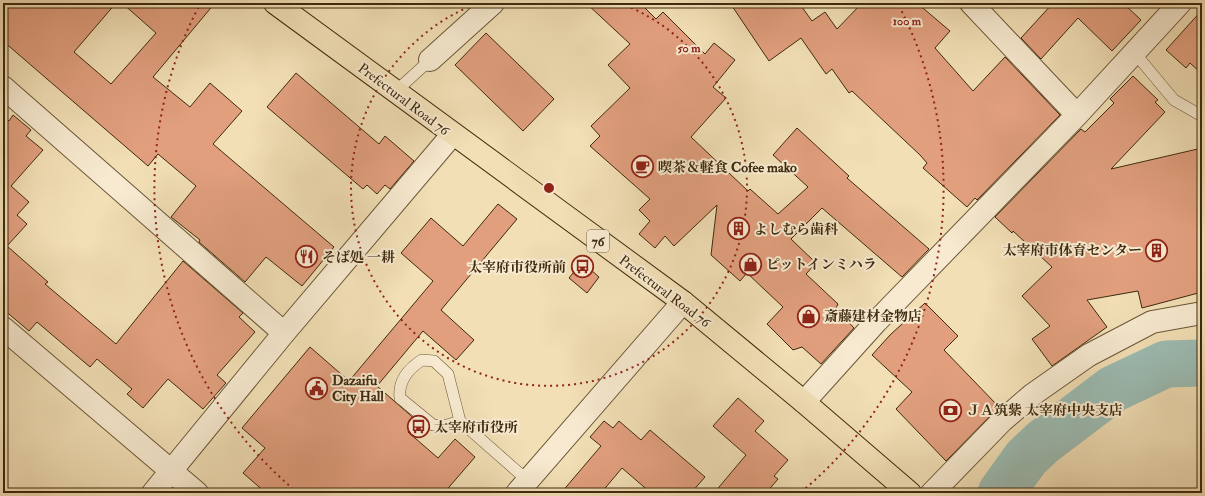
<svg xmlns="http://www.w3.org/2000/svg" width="1205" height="496" font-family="'IM FELL Double Pica','Noto Serif JP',serif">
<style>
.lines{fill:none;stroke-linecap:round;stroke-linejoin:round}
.river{stroke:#9cbcb3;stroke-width:47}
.building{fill:#e19f7e;stroke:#3e2a0e}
.lane-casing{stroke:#6b5738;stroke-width:12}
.street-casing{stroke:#6b5738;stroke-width:24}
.primary-casing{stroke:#3e2a0e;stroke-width:24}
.lane{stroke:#f7ead0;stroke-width:11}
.street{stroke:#f7ead0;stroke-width:22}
.primary{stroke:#f2dfb6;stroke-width:22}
.ring{fill:none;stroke:#8f2418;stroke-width:2;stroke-dasharray:2 4}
.labels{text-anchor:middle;stroke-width:4;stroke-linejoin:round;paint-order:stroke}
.shield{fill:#f7ead0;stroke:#766448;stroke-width:1}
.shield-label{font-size:13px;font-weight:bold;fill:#3e2a0e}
.street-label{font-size:14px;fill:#3e2a0e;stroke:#f7ead0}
.poi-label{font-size:14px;font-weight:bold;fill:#3e2a0e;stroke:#f7ead0;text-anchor:start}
.centre{fill:#8f2418;stroke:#f7ead0;stroke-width:2}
.ring-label{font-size:12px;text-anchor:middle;font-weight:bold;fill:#8f2418;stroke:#f7ead0;stroke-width:4;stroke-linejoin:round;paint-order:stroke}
</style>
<rect width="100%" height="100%" fill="#f2dfb6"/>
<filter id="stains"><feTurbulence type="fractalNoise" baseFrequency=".005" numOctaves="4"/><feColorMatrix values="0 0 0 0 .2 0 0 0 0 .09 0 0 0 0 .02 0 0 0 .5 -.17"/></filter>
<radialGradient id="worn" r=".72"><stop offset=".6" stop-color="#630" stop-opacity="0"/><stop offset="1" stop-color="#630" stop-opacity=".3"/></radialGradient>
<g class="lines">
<path class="river" d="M 1001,493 L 1026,458 L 1043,442 L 1113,389 L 1166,364 L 1202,363"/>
</g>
<path class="building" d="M 3,3 L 116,3 L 74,52 L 111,84 L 156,33 L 122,3 L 215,3 L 153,77 L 190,107 L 210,83 L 242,111 L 213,144 L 334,247 L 302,286 L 266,257 L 245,282 L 199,242 L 200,240 L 171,217 L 196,186 L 158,154 L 148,166 L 3,41 Z
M 586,3 L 640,3 L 656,19 L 663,12 L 705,54 L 714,43 L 735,60 L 713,87 L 726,98 L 691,137 L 748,191 L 750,189 L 778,214 L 808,187 L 773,155 L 797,128 L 849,176 L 847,178 L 929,249 L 902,277 L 822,208 L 791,239 L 816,263 L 806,274 L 838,304 L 836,308 L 854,328 L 821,364 L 802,347 L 793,350 L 767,324 L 783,307 L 747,273 L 740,281 L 711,255 L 717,205 L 674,246 L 665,236 L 655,248 L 639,234 L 650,221 L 639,210 L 650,199 L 590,146 L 600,136 L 591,126 L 630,88 L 608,65 L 630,44 Z
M 730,3 L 799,3 L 812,21 L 825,12 L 837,29 L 862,3 L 917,3 L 950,31 L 935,48 L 973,91 L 1005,57 L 1060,115 L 977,200 L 975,198 L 967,207 L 923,168 L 927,163 L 920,155 L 852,91 L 849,93 L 832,69 L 826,74 L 801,38 L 769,61 Z
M 1053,3 L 1123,3 L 1141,20 L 1112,51 L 1078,18 L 1041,59 L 1021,38 Z
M 1202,10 L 1202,74 L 1190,63 L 1186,68 L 1166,50 Z
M 486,33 L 554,99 L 523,131 L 455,65 Z
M 296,73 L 379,144 L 385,136 L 414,161 L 390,189 L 385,185 L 377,194 L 367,185 L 363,189 L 267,107 Z
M 1133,76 L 1158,100 L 1155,102 L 1165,112 L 1111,169 L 1202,148 L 1202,292 L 1142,308 L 1138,291 L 1087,300 L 1107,327 L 1052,366 L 1032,339 L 1050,326 L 1022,296 L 1052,267 L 1013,231 L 1012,233 L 995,217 L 1081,129 L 1085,132 L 1114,103 L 1110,99 Z
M 13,115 L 31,130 L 26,136 L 43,150 L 11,186 L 29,202 L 17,215 L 27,224 L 7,246 L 48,282 L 45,284 L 116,344 L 183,261 L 243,313 L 239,317 L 255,332 L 217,375 L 226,383 L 203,409 L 168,379 L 143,408 L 127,394 L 132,389 L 97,359 L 90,367 L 37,322 L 29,331 L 3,309 L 3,116 L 9,121 Z
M 498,204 L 517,219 L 441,310 L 474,340 L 456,360 L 423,331 L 377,386 L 417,421 L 408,432 L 438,458 L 455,439 L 475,457 L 444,493 L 266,493 L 243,473 L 265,448 L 242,428 L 310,347 L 349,381 L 433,281 L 401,253 L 431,218 L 463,246 Z
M 582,262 L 599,277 L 587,293 L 569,278 Z
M 925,303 L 958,336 L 944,350 L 999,407 L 946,461 L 896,409 L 912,392 L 872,355 L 890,335 Z
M 738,398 L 764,421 L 755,431 L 788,460 L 774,476 L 778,479 L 766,493 L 714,493 L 746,455 L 713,426 Z
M 604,421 L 613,428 L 619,421 L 641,440 L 650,430 L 705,477 L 691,493 L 651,493 L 622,468 L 601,493 L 561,493 L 601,446 L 590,437 Z"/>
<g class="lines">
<defs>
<path id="lane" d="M 1134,52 L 1174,100 L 1202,116
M 395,92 L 430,60
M 460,421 L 444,426 L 433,425 L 400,398 C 398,381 408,369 422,360 L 434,361 L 448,374 L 460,421 L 527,480"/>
<path id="street" d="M 971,3 L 1077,115
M 430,60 L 493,3
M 3,87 L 284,333
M 3,328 L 197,493
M 804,402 L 876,322 L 1077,115 L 1180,3
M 153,493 L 284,333 L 452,135
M 517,493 L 683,302
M 932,493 L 1002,421 L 1032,395 L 1089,355 L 1152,322 L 1202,313"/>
<path id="primary" d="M 275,3 L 683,302 L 804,402 L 910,493"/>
</defs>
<use href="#lane" class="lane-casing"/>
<use href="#street" class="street-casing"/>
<use href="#primary" class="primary-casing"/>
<use href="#lane" class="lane"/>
<use href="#street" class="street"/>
<use href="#primary" class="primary"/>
</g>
<g class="ring">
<path d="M620 3A198 198 0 1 1 478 3"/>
<path d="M298 493A395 395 0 0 1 199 6M899 6A395 395 0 0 1 800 493"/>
</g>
<defs>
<symbol id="cafe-ring" viewBox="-11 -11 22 22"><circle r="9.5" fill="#f7ead0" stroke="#8f2418" stroke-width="1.5"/><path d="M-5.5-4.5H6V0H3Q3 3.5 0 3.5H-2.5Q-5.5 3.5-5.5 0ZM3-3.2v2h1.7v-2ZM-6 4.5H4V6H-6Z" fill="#8f2418"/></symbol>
<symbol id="building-ring" viewBox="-11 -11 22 22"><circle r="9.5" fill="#f7ead0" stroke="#8f2418" stroke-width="1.5"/><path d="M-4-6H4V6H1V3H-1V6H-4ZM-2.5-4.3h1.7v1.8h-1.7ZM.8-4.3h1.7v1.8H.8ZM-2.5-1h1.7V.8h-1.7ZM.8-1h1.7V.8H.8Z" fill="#8f2418"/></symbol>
<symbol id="restaurant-ring" viewBox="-11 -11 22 22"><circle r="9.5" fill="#f7ead0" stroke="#8f2418" stroke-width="1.5"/><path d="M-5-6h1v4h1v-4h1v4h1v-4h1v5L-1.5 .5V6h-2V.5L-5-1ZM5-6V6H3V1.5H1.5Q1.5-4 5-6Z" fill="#8f2418"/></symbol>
<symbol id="shop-ring" viewBox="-11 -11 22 22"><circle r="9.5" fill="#f7ead0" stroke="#8f2418" stroke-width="1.5"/><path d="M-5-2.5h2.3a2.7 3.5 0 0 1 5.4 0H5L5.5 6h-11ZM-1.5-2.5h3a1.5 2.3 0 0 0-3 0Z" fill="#8f2418"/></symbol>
<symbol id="bus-ring" viewBox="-11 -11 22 22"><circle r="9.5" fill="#f7ead0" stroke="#8f2418" stroke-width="1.5"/><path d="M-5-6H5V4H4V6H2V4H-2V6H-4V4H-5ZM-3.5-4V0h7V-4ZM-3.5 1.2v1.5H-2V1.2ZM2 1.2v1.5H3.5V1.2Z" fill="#8f2418"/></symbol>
<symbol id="civic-ring" viewBox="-11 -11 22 22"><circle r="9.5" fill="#f7ead0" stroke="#8f2418" stroke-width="1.5"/><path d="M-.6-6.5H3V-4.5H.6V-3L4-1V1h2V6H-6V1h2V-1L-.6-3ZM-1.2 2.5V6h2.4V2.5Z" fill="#8f2418"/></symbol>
<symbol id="bank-ring" viewBox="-11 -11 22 22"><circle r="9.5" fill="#f7ead0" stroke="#8f2418" stroke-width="1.5"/><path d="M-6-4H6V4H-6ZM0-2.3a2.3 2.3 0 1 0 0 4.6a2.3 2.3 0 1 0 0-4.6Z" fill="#8f2418"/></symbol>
</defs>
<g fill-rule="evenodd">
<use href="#cafe-ring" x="630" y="154" width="25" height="25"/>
<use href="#building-ring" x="726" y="216" width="25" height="25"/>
<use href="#building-ring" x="1144" y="238" width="25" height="25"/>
<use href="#restaurant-ring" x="294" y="244" width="25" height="25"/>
<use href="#shop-ring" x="738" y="252" width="25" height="25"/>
<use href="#bus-ring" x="570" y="254" width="25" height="25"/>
<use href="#shop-ring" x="796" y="304" width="25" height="25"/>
<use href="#civic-ring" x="304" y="376" width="25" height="25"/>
<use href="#bank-ring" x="938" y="398" width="25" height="25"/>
<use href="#bus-ring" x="406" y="414" width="25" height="25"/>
</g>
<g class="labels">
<rect class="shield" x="587" y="230" width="22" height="22" rx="3"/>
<g class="shield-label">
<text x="598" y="246">76</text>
</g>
<g class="street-label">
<text transform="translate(404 99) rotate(37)" y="5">Prefectural Road 76</text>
<text transform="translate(665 291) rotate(37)" y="5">Prefectural Road 76</text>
</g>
<g class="poi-label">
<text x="658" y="172">喫茶＆軽食 Cofee mako</text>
<text x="754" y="234">よしむら歯科</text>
<text x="1142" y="255" text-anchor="end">太宰府市体育センター</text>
<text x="322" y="262">そば処 一耕</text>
<text x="766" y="269">ピットインミハラ</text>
<text x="566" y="272" text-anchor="end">太宰府市役所前</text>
<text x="824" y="321">斎藤建材金物店</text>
<text x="332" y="385">Dazaifu<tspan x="332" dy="16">City Hall</tspan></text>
<text x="966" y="415">ＪＡ筑紫 太宰府中央支店</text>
<text x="434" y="432">太宰府市役所</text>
</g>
</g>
<circle cx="549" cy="188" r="6" class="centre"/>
<g class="ring-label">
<text x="907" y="25">100 m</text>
<text x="689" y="52">50 m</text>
</g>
<rect width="1205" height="496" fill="none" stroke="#f2dfb6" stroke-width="16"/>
<rect x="4" y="4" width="1197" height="488" fill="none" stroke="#3e2a0e" stroke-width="2"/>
<rect x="8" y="8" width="1189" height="480" fill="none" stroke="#3e2a0e"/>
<rect width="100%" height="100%" filter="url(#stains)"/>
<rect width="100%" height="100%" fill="url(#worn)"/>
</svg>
